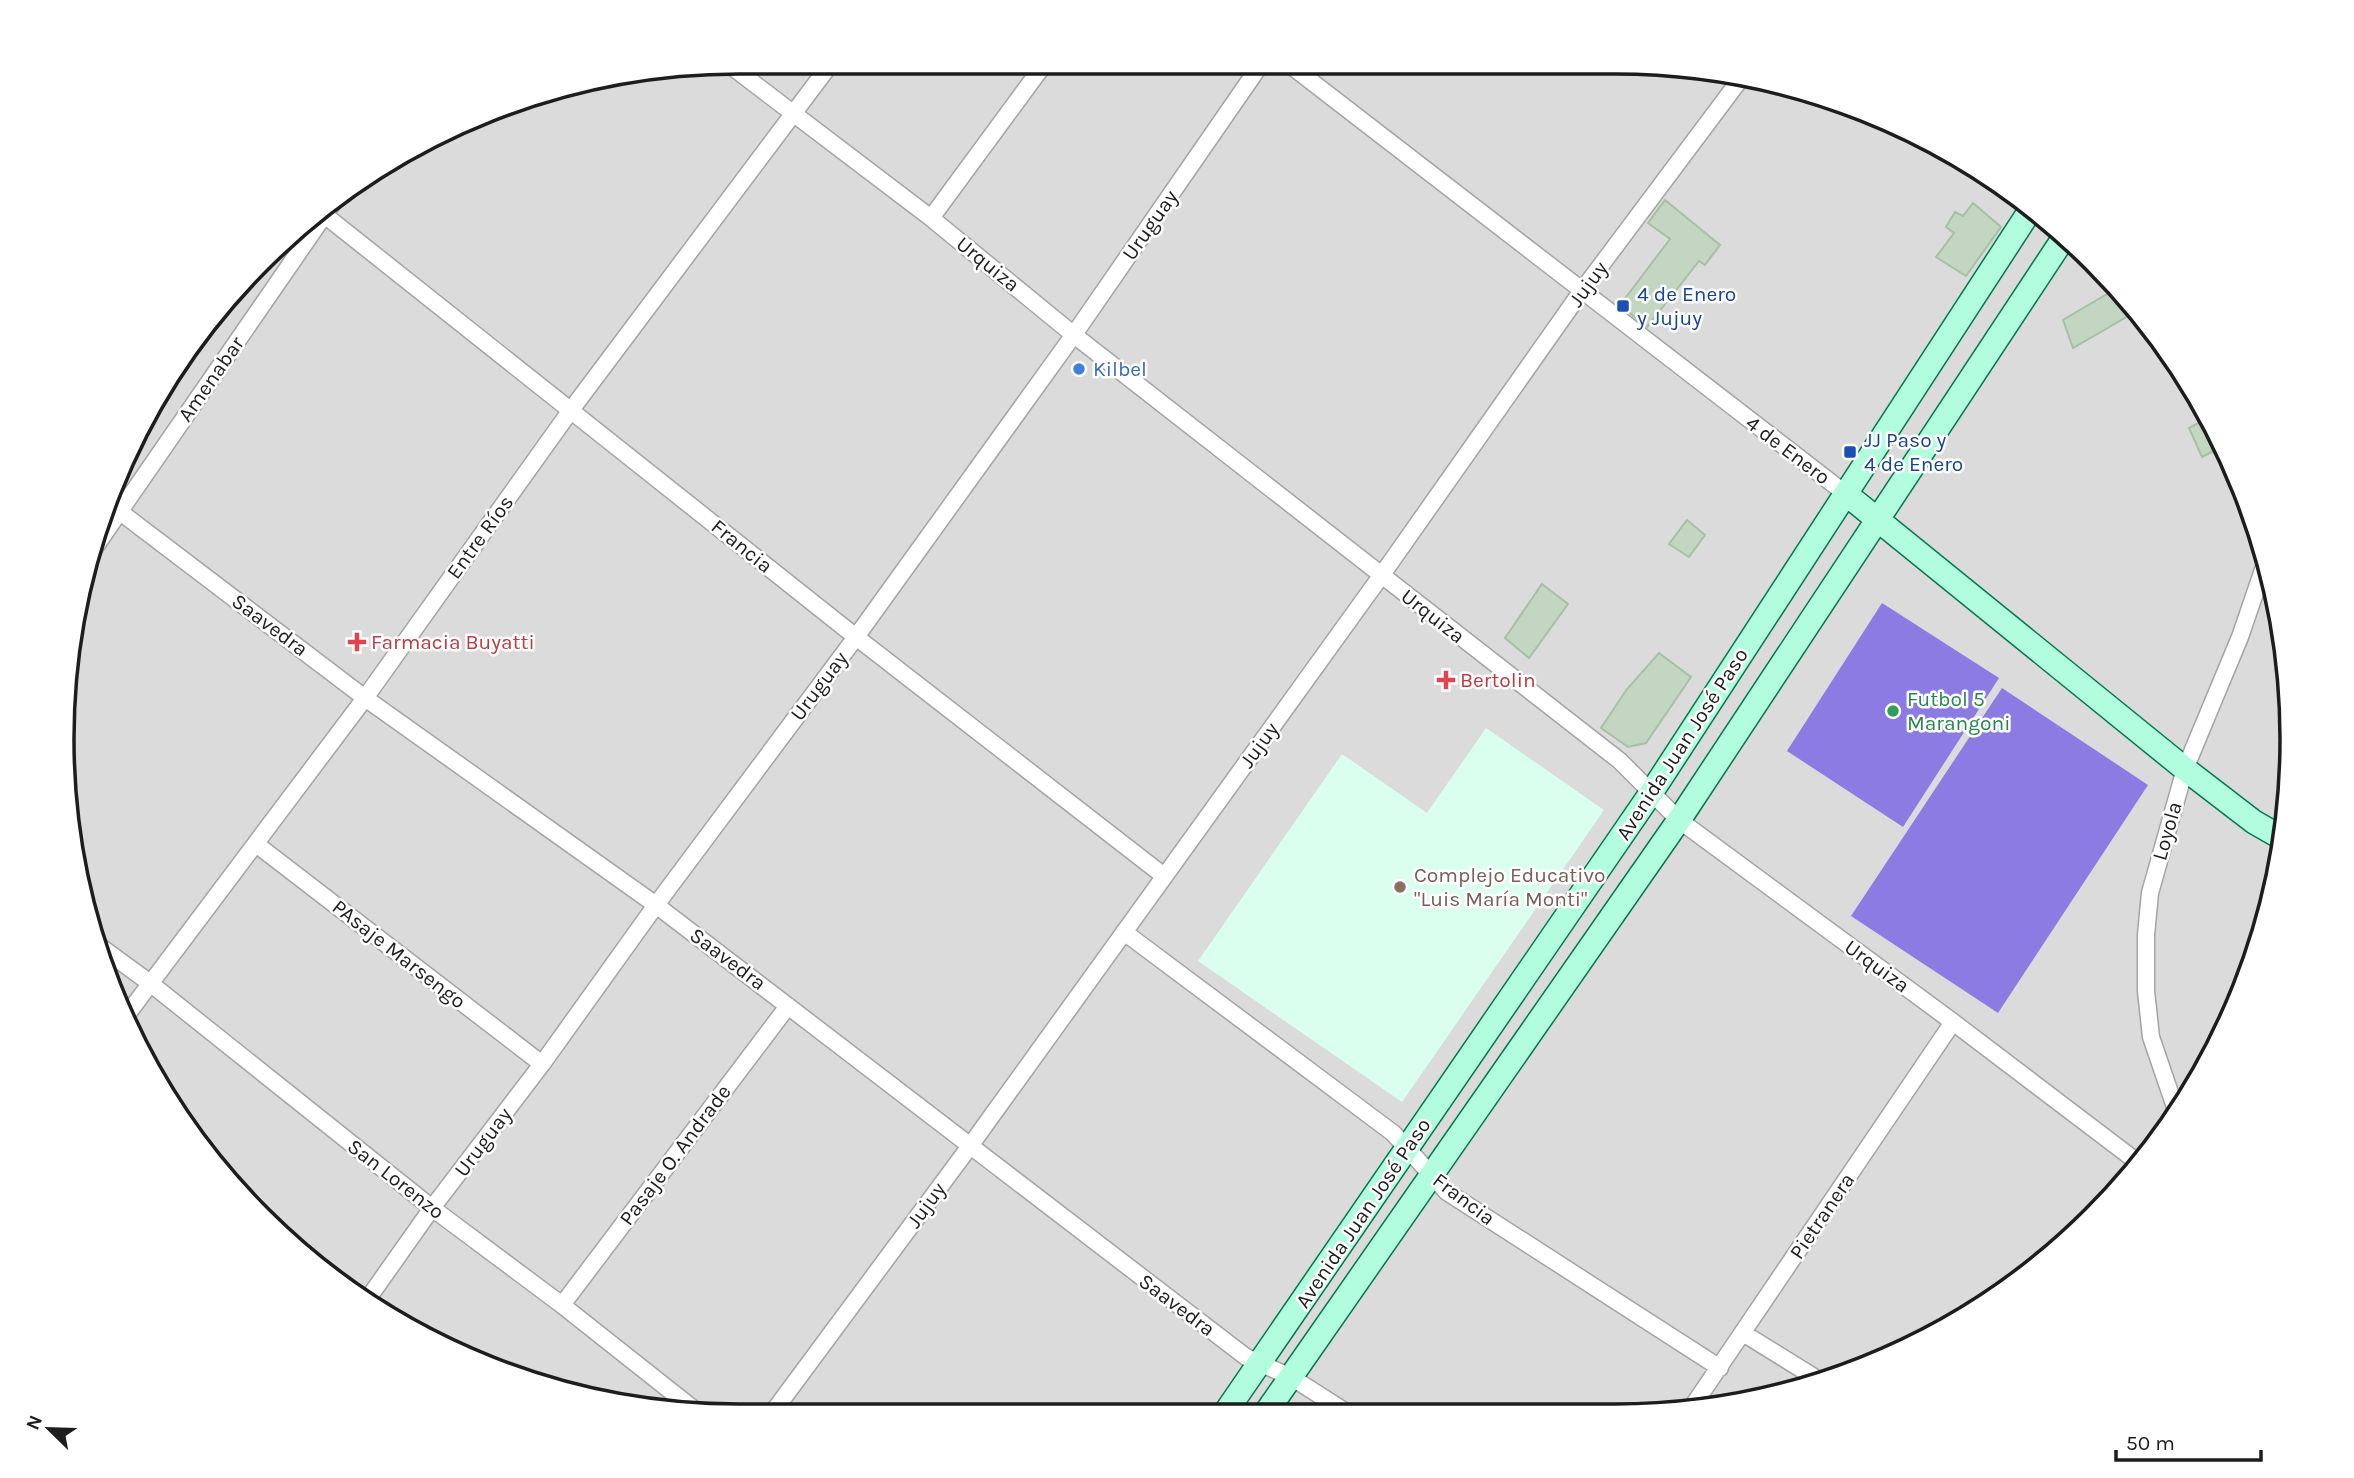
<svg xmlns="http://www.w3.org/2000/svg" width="2354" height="1478" font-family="Karla,sans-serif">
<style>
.residential{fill:#dadbda}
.education{fill:#dbffee}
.pitch{fill:#8b7be3}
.building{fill:#c2d6c2;stroke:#a4c1a4;stroke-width:2}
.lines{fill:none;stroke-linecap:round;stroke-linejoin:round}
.street-casing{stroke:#a4a4a4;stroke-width:19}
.secondary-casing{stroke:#00784e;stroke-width:26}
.street{stroke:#fff;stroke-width:16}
.secondary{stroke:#b2fdde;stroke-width:23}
.transit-dot{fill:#1a4fb4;stroke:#fff;stroke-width:2.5}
.shop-dot{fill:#3f7fe0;stroke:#fff;stroke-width:2.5}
.health-dot{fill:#e0444e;stroke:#fff;stroke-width:2.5}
.leisure-dot{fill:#2e9e5b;stroke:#fff;stroke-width:2.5}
.education-dot{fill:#8d6e63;stroke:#fff;stroke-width:2.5}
.labels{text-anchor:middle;stroke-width:5;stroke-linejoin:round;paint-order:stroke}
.street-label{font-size:21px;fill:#1d1d1d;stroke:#fff}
.transit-label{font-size:21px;fill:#164399;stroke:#fff;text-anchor:start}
.shop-label{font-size:21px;fill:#366cbe;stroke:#fff;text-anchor:start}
.health-label{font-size:21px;fill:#be3a42;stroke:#fff;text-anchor:start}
.leisure-label{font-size:21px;fill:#27864d;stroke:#fff;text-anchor:start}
.education-label{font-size:21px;fill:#785e54;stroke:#fff;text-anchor:start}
.rim{fill:none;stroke:#1d1d1d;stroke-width:3.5}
</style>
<rect width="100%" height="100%" fill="#e2efe5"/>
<path class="residential" d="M 739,61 L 1703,67 L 1875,113 L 2028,202 L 2125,292 L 2202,400 L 2257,522 L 2287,651 L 2291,784 L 2270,915 L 2223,1039 L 2152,1152 L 2028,1276 L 1915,1347 L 1791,1394 L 1660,1415 L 651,1411 L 480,1365 L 326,1276 L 176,1116 L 84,915 L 63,695 L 97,521 L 202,326 L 362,176 L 522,97 Z"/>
<path class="education" d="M 1486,728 L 1604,810 L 1402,1102 L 1198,961 L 1342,754 L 1427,813 Z"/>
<path class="pitch" d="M 1882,603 L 1999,678 L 1903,827 L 1787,751 Z
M 2002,688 L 2148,785 L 1998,1013 L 1851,916 Z"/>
<path class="building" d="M 1665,200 L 1720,245 L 1705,265 L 1699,261 L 1647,327 L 1620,305 L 1670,239 L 1648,223 Z
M 1973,203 L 2001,227 L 1966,276 L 1936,257 L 1954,233 L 1946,227 L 1955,212 L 1963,216 Z
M 2119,287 L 2132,302 L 2135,312 L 2073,348 L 2063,320 Z
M 2210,417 L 2223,446 L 2202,457 L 2189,428 Z
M 1687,520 L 1705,535 L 1689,557 L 1669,544 Z
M 1542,584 L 1568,604 L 1529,658 L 1505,638 Z
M 1659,653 L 1691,677 L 1646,743 L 1628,747 L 1601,728 L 1627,689 Z"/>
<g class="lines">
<defs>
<path id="street" d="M 727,63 L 931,218 L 1074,335 L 1620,761 L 1679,820 L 1953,1022 L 2140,1164
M 1290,65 L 1846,494
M 322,213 L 856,637 L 1164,876
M 931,218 L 1045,63
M 107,502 L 365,698 L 656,905 L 1246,1357 L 1291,1377 L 1349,1414
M 91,553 L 332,204
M 256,844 L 542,1064
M 1124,932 L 1393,1133 L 1447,1192 L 1720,1368
M 98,945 L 150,983 L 432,1208 L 562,1305 L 696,1411
M 129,1012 L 365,698 L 571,410 L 832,62
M 2177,1113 L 2151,1037 L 2146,991 L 2146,935 L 2150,893 L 2185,769 L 2240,637 L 2266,561
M 367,1300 L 432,1208 L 542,1064 L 656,905 L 856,637 L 1075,333 L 1261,64
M 562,1305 L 788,1006
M 1743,1333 L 1822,1382
M 1690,1410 L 1953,1022
M 773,1412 L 970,1146 L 1381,576 L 1581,292 L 1742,77"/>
<path id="secondary" d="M 1846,494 L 2185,769 L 2254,822 L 2282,838
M 1225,1413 L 1651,793 L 2033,206
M 1265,1414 L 1679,820 L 2065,236"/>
</defs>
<use href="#street" class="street-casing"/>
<use href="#secondary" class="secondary-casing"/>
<use href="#street" class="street"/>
<use href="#secondary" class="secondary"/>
</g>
<g class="transit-dot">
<rect x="1616" y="299" width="14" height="14" rx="3.5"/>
<rect x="1843" y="445" width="14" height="14" rx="3.5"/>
</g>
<circle class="shop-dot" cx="1079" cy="369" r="7"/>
<g class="health-dot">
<path d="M353.5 631.5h7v7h7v7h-7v7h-7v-7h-7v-7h7z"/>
<path d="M1442.5 669.5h7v7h7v7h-7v7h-7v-7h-7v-7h7z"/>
</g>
<circle class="leisure-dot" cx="1893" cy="711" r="7"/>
<circle class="education-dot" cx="1400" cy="887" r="7"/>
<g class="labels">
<g class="street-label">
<text transform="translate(1150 225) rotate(-55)" y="7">Uruguay</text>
<text transform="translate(988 264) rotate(39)" y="7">Urquiza</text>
<text transform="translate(1588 284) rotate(-54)" y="7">Jujuy</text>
<text transform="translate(211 379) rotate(-55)" y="7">Amenabar</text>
<text transform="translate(1788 450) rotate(37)" y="7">4 de Enero</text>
<text transform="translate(480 537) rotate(-54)" y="7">Entre Ríos</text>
<text transform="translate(742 546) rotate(39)" y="7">Francia</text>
<text transform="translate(1433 616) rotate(38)" y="7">Urquiza</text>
<text transform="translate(270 625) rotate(37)" y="7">Saavedra</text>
<text transform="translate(819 686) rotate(-53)" y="7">Uruguay</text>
<text transform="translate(1682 744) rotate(-57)" y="7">Avenida Juan José Paso</text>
<text transform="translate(1259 745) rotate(-54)" y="7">Jujuy</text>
<text transform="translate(2167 831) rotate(-74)" y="7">Loyola</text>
<text transform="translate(399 954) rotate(38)" y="7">PAsaje Marsengo</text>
<text transform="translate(728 959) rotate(37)" y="7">Saavedra</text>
<text transform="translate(1877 966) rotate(36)" y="7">Urquiza</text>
<text transform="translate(483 1142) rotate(-53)" y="7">Uruguay</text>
<text transform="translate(675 1155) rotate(-53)" y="7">Pasaje O. Andrade</text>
<text transform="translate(396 1179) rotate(38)" y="7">San Lorenzo</text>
<text transform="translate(1464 1199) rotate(37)" y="7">Francia</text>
<text transform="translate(926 1205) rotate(-54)" y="7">Jujuy</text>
<text transform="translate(1363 1213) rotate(-56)" y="7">Avenida Juan José Paso</text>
<text transform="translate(1822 1216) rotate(-56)" y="7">Pietranera</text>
<text transform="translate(1177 1305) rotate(37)" y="7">Saavedra</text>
</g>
<g class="transit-label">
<text x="1637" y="301">4 de Enero<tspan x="1637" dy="24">y Jujuy</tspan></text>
<text x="1864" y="447">JJ Paso y<tspan x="1864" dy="24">4 de Enero</tspan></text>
</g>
<g class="shop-label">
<text x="1093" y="376">Kilbel</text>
</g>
<g class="health-label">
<text x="371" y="649">Farmacia Buyatti</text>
<text x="1460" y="687">Bertolin</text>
</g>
<g class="leisure-label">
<text x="1907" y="706">Futbol 5<tspan x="1907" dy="24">Marangoni</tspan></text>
</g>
<g class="education-label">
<text x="1414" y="882">Complejo Educativo<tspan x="1414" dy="24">"Luis María Monti"</tspan></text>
</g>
</g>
<path d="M0 0H2354V1478H0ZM739 74H1615A665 665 0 0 1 2280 739V739A665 665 0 0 1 1615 1404H739A665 665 0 0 1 74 739V739A665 665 0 0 1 739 74Z" fill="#fff" fill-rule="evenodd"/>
<path class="rim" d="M739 74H1615A665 665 0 0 1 2280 739V739A665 665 0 0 1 1615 1404H739A665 665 0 0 1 74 739V739A665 665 0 0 1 739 74Z"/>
<g transform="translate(49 1429) rotate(293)" stroke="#ffffff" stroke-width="5" paint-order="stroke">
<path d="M0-5L12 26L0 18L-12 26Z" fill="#1d1d1d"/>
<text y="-10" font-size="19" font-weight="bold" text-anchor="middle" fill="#1d1d1d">N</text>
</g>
<path d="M2116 1450v10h145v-10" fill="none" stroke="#1d1d1d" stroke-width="3.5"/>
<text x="2126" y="1450" font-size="21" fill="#1d1d1d" stroke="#ffffff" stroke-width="5" paint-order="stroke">50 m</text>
</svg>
